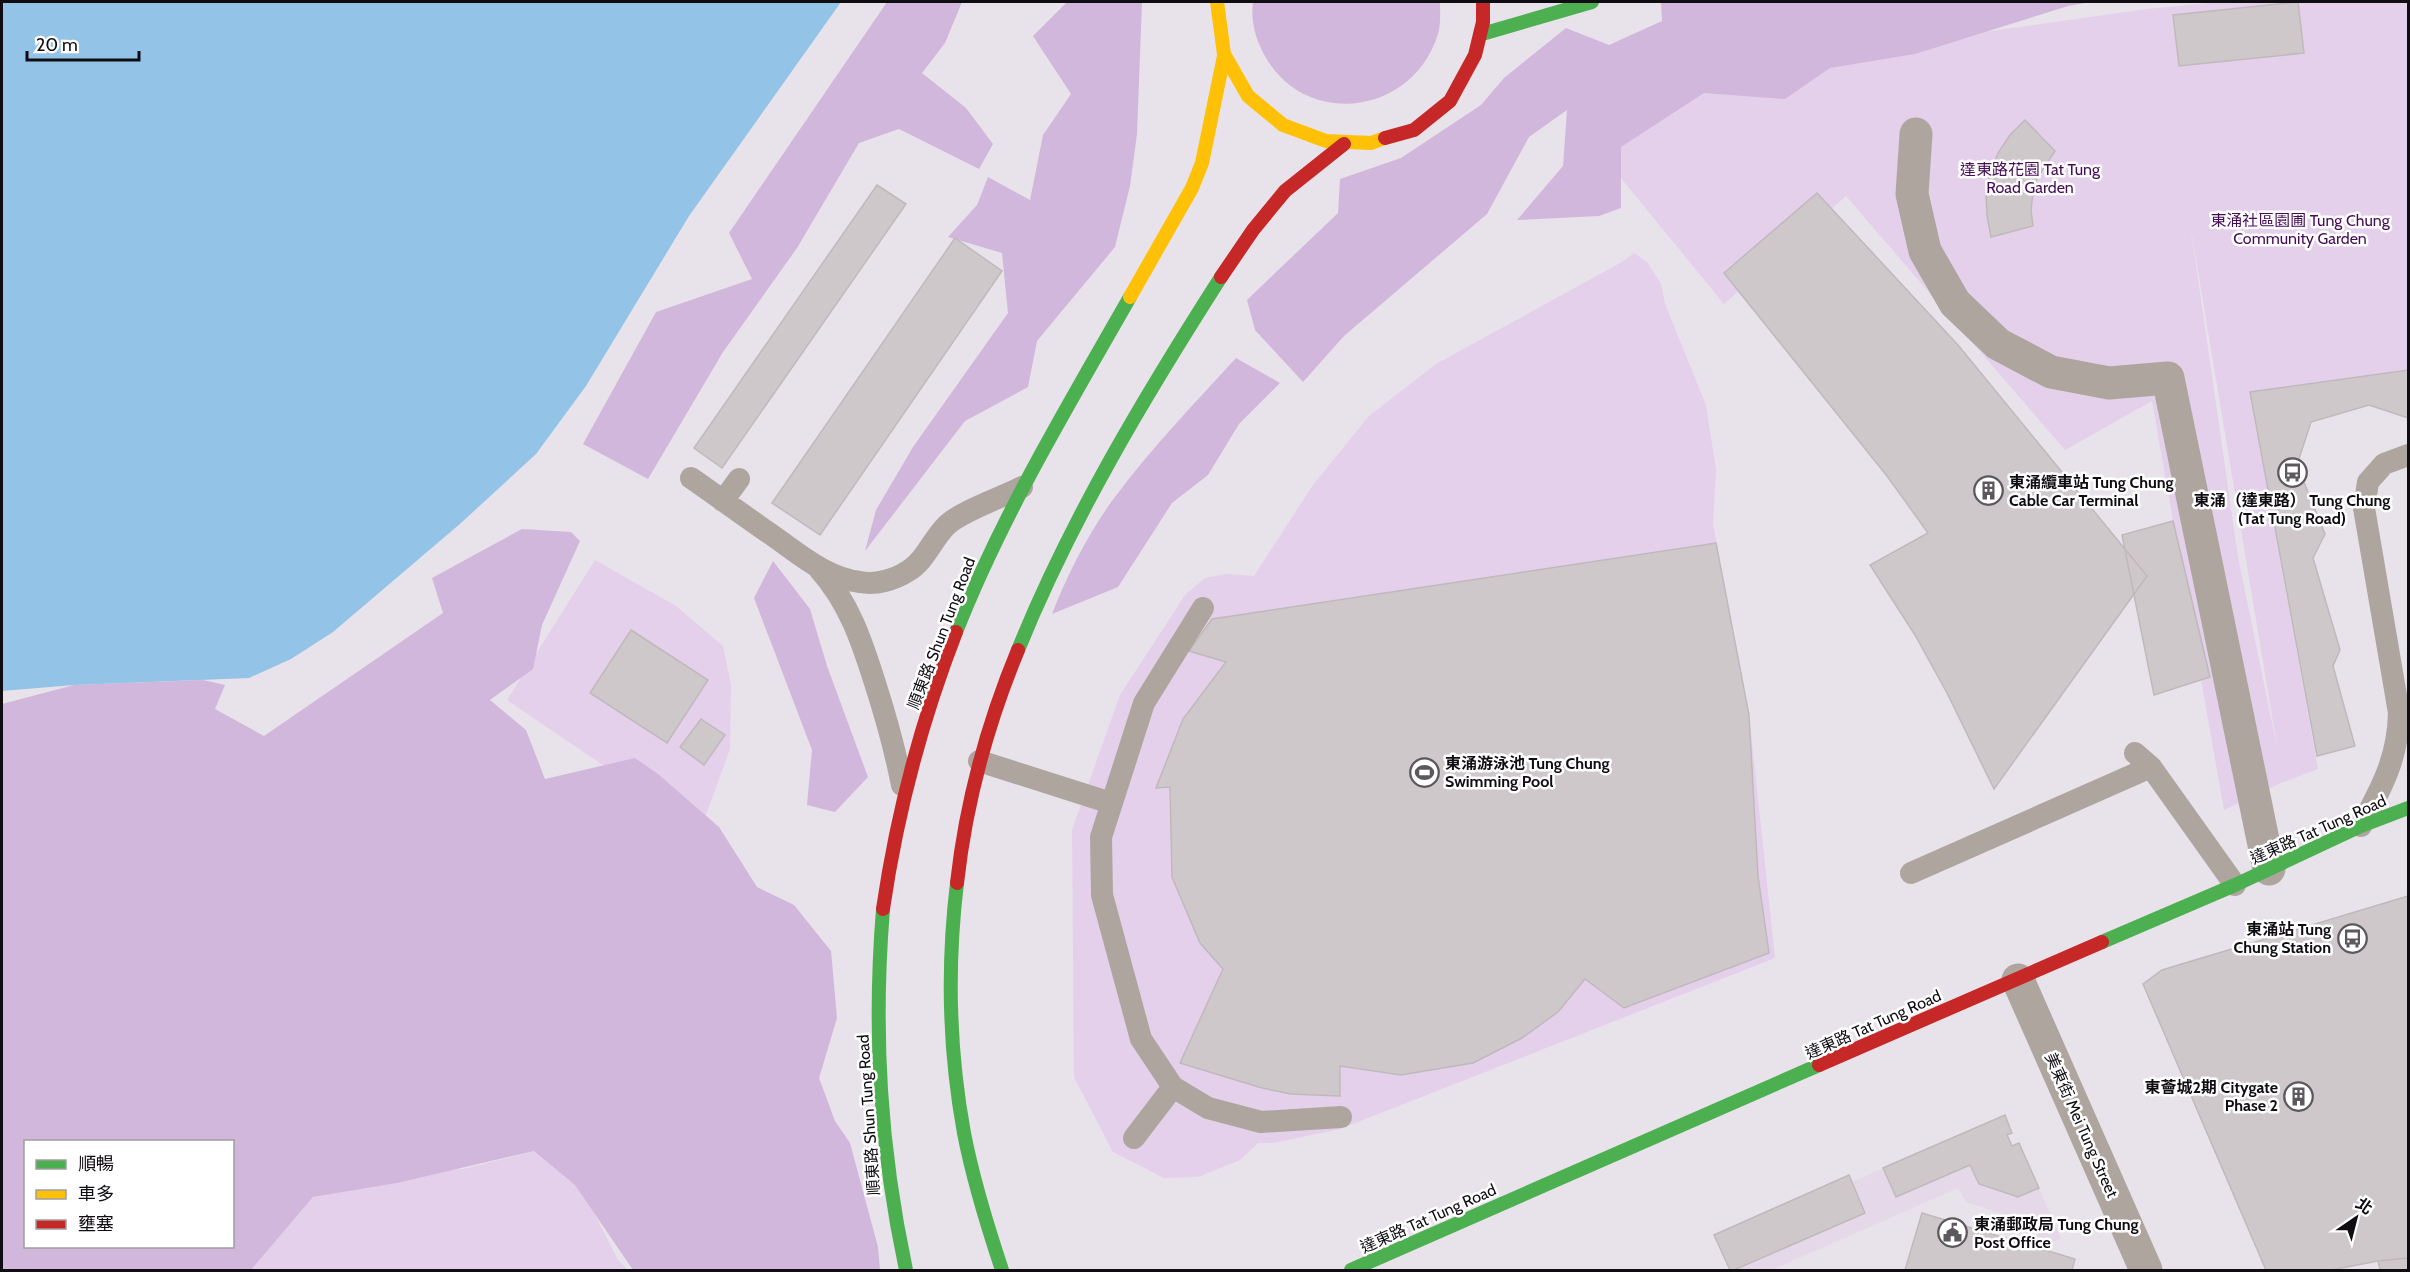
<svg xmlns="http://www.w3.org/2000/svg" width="2410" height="1272" font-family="Cabin,'Noto Sans TC',sans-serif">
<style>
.built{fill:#e5d9e9}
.green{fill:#e4d0eb;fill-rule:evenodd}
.forest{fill:#d2b7dc;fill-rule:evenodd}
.water{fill:#93c4e8}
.building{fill:#cfc8cb;stroke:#c0b9bc;stroke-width:1.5}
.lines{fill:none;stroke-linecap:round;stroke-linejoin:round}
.lane{stroke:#aea69e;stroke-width:22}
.street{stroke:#aea69e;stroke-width:33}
.fast{stroke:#4caf50;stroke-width:14}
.slow{stroke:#ffc107;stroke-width:14}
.jam{stroke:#c62828;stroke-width:14}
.labels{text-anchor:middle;stroke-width:5;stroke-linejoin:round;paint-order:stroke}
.park-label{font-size:16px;fill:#460c57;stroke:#fff}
.poi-label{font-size:16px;font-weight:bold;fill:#100d12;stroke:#fff;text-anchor:start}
.street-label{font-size:16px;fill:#100d12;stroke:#fff}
</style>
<rect width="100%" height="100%" fill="#e8e2ea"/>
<path class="built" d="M 2005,1115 L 2012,1133 L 2007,1135 L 2012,1146 L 2019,1143 L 2061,1238 L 2041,1248 L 2030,1223 L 1966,1202 L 1958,1188 L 1772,1270 L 1730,1270 L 1714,1235 L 1849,1175 L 1852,1182 Z"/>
<path class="green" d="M 2221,2 L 2408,2 L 2408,370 L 2250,393 L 2318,769 L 2283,782 L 2224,810 L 2152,401 L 2065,450 L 1846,196 L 1724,304 L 1584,133 L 1708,71 L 2147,9 ZM 2190,223 L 2278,752 L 2238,557 Z
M 1634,253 L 1647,262 L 1661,284 L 1665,304 L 1706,405 L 1716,470 L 1713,524 L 1749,715 L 1775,958 L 1340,1129 L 1273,1143 L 1258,1143 L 1240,1160 L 1198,1177 L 1164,1178 L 1113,1152 L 1074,1077 L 1072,830 L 1120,695 L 1185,595 L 1205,578 L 1226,574 L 1254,576 L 1313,485 L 1369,416 L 1436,364 L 1622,262 Z
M 595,560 L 676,606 L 723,646 L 731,685 L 730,749 L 700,831 L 507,700 Z
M 535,1151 L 583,1191 L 618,1260 L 628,1270 L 251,1270 L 313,1197 L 378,1176 L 463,1169 Z"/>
<path class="forest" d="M 887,2 L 962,2 L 945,43 L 922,73 L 966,108 L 993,144 L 979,169 L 899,129 L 859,143 L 797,248 L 723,352 L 648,479 L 583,444 L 656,312 L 752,279 L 729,233 Z
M 1067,2 L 1142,2 L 1137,134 L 1130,186 L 1115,247 L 1037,341 L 1028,387 L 965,421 L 865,551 L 876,510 L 913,447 L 1008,313 L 1002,253 L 948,237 L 977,205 L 988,177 L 1030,200 L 1043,135 L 1071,94 L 1033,36 Z
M 1253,2 L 1440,2 C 1440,12 1441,24 1438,34 C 1412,119 1296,130 1260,46 C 1254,33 1251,17 1253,2 Z
M 1661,2 L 2091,2 L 2068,6 L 1915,54 L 1830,68 L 1785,99 L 1704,93 L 1621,147 L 1621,208 L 1599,216 L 1517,220 L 1563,166 L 1567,110 L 1529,137 L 1487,214 L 1344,336 L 1303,382 L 1255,330 L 1247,300 L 1338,213 L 1340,179 L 1401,158 L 1481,105 L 1504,78 L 1566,28 L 1609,45 L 1662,21 Z
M 1236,358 L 1280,383 L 1239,424 L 1208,475 L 1172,503 L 1118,587 L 1052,614 C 1067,575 1090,530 1115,497 C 1152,447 1195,403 1236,358 Z
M 522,529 L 571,532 L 580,541 L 542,625 L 533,669 L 490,700 L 526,730 L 545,779 L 635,758 L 658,774 L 719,827 L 757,887 L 794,905 L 831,951 L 837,1018 L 819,1078 L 835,1121 L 850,1143 L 878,1247 L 880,1270 L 633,1270 L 575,1185 L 534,1151 L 397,1183 L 313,1197 L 251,1270 L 2,1270 L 2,704 L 74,685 L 203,680 L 225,685 L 215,709 L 264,736 L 443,613 L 432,578 ZM 26,1142 L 232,1142 L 232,1246 L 26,1246 Z
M 773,561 L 810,609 L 827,666 L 868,777 L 835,812 L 807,805 L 812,750 L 754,598 Z"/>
<path class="water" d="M 2,2 L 841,2 L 689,216 L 586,386 L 536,454 L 461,523 L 333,632 L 291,659 L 249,678 L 74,685 L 2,691 Z"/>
<path class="building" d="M 2298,2 L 2304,53 L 2179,66 L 2173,15 Z
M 2025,120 L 2055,151 L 2037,178 L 2033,193 L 2031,210 L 2033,226 L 1991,237 L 1987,216 L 1986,194 L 1990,173 L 1998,153 L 2010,135 Z
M 877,185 L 906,204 L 722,468 L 694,448 Z
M 1817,193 L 1958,345 L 2147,576 L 1994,789 L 1947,693 L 1915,635 L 1870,565 L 1928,533 L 1887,476 L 1724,273 Z
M 955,238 L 1002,271 L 820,535 L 772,503 Z
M 2408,370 L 2408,418 L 2369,405 L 2311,422 L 2297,465 L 2325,534 L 2313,558 L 2340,650 L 2333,666 L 2355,746 L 2317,756 L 2250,392 Z
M 2173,521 L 2210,677 L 2154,695 L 2122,535 Z
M 1716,543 L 1749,715 L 1758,876 L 1769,953 L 1624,1008 L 1585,979 L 1558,1012 L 1522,1038 L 1473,1063 L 1401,1075 L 1340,1066 L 1340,1096 L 1291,1094 L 1262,1088 L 1180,1063 L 1223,969 L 1200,943 L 1172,877 L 1170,787 L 1156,788 L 1183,719 L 1226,662 L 1189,651 L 1212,619 Z
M 631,630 L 708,680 L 667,743 L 590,693 Z
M 701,719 L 725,735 L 704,765 L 680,747 Z
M 2408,896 L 2408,1258 L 2378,1261 L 2331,1270 L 2266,1270 L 2143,984 L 2162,970 Z
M 2005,1115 L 2012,1133 L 2007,1135 L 2012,1146 L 2019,1143 L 2039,1188 L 2018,1197 L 1979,1184 L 1970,1165 L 1896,1197 L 1883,1168 Z
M 1849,1175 L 1865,1213 L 1734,1270 L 1730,1270 L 1714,1235 Z
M 1922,1213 L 2075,1259 L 2072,1270 L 1905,1270 Z
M 2408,1258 L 2408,1270 L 2380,1270 L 2378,1261 Z"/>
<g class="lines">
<path class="lane" d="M 691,478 C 717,496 743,515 769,533 C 797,552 825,578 860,582 C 876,585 894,580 908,571 C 925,561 932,540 946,526 C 959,512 1003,497 1022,487
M 723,501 L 739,479
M 819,569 C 849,602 862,642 875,683 C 886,717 895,750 902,785
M 1203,608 L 1144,703 L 1101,837 L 1102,895 L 1141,1039 L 1173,1087 L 1208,1108 L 1261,1122 L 1341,1117
M 2135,753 L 2151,767 L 2235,885
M 979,761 L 1111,803
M 2361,826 C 2382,787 2398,758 2399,713 L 2364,508 L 2368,482 L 2384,464 L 2408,455
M 1911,873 L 2151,767
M 1134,1138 L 1173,1087"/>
<path class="street" d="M 1916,134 L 1912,194 L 1925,251 L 1955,303 L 1998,344 L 2051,372 L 2109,383 L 2168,378 L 2269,869
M 2018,980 L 2146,1270"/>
<path class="fast" d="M 1482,34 L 1592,2
M 956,632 C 1002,515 1068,406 1130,297
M 1018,650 C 1071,519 1145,396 1221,277
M 957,883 C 947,966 949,1051 964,1133 C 973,1180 987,1225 1002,1270
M 883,909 C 873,1033 880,1148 906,1270
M 2102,942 L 2235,885 L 2361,826 L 2408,808
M 1351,1270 L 1819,1065"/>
<path class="slow" d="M 1217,2 L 1224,54 L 1248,96 L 1283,125 L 1326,141 L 1371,143 L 1385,138
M 1130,297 L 1192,188 L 1202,163 L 1224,56"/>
<path class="jam" d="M 1385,138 L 1414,130 L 1450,101 L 1475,55 L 1483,22 L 1483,2
M 1221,277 L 1253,230 L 1285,191 L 1344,144
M 957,883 C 966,802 987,725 1018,650
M 883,909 C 897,813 921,722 956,632
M 1819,1065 L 2102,942"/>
</g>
<defs>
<symbol id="bus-ring" viewBox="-11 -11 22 22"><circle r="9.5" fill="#fff" stroke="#5c585e" stroke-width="1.5"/><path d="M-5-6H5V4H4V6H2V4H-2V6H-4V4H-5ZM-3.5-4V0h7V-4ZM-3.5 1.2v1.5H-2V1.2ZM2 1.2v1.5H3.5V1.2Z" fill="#5c585e"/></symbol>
<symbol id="building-ring" viewBox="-11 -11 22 22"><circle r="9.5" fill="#fff" stroke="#5c585e" stroke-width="1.5"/><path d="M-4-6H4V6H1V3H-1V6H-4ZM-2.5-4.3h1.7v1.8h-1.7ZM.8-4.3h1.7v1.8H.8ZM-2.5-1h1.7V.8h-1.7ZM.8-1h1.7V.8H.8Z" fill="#5c585e"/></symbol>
<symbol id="stadium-ring" viewBox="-11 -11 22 22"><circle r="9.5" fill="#fff" stroke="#5c585e" stroke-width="1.5"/><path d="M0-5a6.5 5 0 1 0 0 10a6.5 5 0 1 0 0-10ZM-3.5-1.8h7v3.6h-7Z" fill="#5c585e"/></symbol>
<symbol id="civic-ring" viewBox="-11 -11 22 22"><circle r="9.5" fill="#fff" stroke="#5c585e" stroke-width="1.5"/><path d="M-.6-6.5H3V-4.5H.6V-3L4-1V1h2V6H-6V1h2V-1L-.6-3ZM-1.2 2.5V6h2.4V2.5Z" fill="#5c585e"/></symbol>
</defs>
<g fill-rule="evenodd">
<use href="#bus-ring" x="2276" y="456" width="33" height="33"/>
<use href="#building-ring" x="1972" y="474" width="33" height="33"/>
<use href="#stadium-ring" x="1408" y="756" width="33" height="33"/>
<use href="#bus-ring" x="2336" y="922" width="33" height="33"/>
<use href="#building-ring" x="2282" y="1080" width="33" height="33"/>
<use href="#civic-ring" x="1936" y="1216" width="33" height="33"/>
</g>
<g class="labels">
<g class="park-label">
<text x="2030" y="175">達東路花園 Tat Tung<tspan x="2030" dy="18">Road Garden</tspan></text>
<text x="2300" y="226">東涌社區園圃 Tung Chung<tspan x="2300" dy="18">Community Garden</tspan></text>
</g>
<g class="poi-label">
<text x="2009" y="488">東涌纜車站 Tung Chung<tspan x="2009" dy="18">Cable Car Terminal</tspan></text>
<text x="2292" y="506" text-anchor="middle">東涌（達東路） Tung Chung<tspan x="2292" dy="18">(Tat Tung Road)</tspan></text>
<text x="1445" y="769">東涌游泳池 Tung Chung<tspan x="1445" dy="18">Swimming Pool</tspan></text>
<text x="2331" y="935" text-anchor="end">東涌站 Tung<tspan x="2331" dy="18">Chung Station</tspan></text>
<text x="2278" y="1093" text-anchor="end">東薈城2期 Citygate<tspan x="2278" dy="18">Phase 2</tspan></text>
<text x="1974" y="1230">東涌郵政局 Tung Chung<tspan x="1974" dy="18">Post Office</tspan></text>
</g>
<g class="street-label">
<text transform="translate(941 633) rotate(-69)" y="6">順東路 Shun Tung Road</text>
<text transform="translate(2318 829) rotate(-24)" y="6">達東路 Tat Tung Road</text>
<text transform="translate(1873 1024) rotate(-24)" y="6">達東路 Tat Tung Road</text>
<text transform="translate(868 1115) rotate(-94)" y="6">順東路 Shun Tung Road</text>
<text transform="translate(2082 1125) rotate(66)" y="6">美東街 Mei Tung Street</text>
<text transform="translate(1428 1218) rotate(-24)" y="6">達東路 Tat Tung Road</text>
</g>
</g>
<rect width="2410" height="1272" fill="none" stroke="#100d12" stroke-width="6"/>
<rect x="24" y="1140" width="210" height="108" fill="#ffffff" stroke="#9f9ea0" stroke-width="1.5"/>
<rect x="36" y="1160" width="30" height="9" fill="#4caf50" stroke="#9f9ea0" stroke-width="1.5"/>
<text x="78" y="1170" font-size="18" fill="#100d12">順暢</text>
<rect x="36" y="1190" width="30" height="9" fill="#ffc107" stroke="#9f9ea0" stroke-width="1.5"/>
<text x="78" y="1200" font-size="18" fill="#100d12">車多</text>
<rect x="36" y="1220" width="30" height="9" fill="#c62828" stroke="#9f9ea0" stroke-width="1.5"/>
<text x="78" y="1230" font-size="18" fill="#100d12">壅塞</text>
<g transform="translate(2356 1218) rotate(35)" stroke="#ffffff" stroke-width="4.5" paint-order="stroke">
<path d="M0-4.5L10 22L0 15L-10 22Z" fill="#100d12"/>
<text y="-9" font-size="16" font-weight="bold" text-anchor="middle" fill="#100d12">北</text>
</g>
<path d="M27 51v9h112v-9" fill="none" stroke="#100d12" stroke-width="3"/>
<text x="36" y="51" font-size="18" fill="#100d12" stroke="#ffffff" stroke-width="4.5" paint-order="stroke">20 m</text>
</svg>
